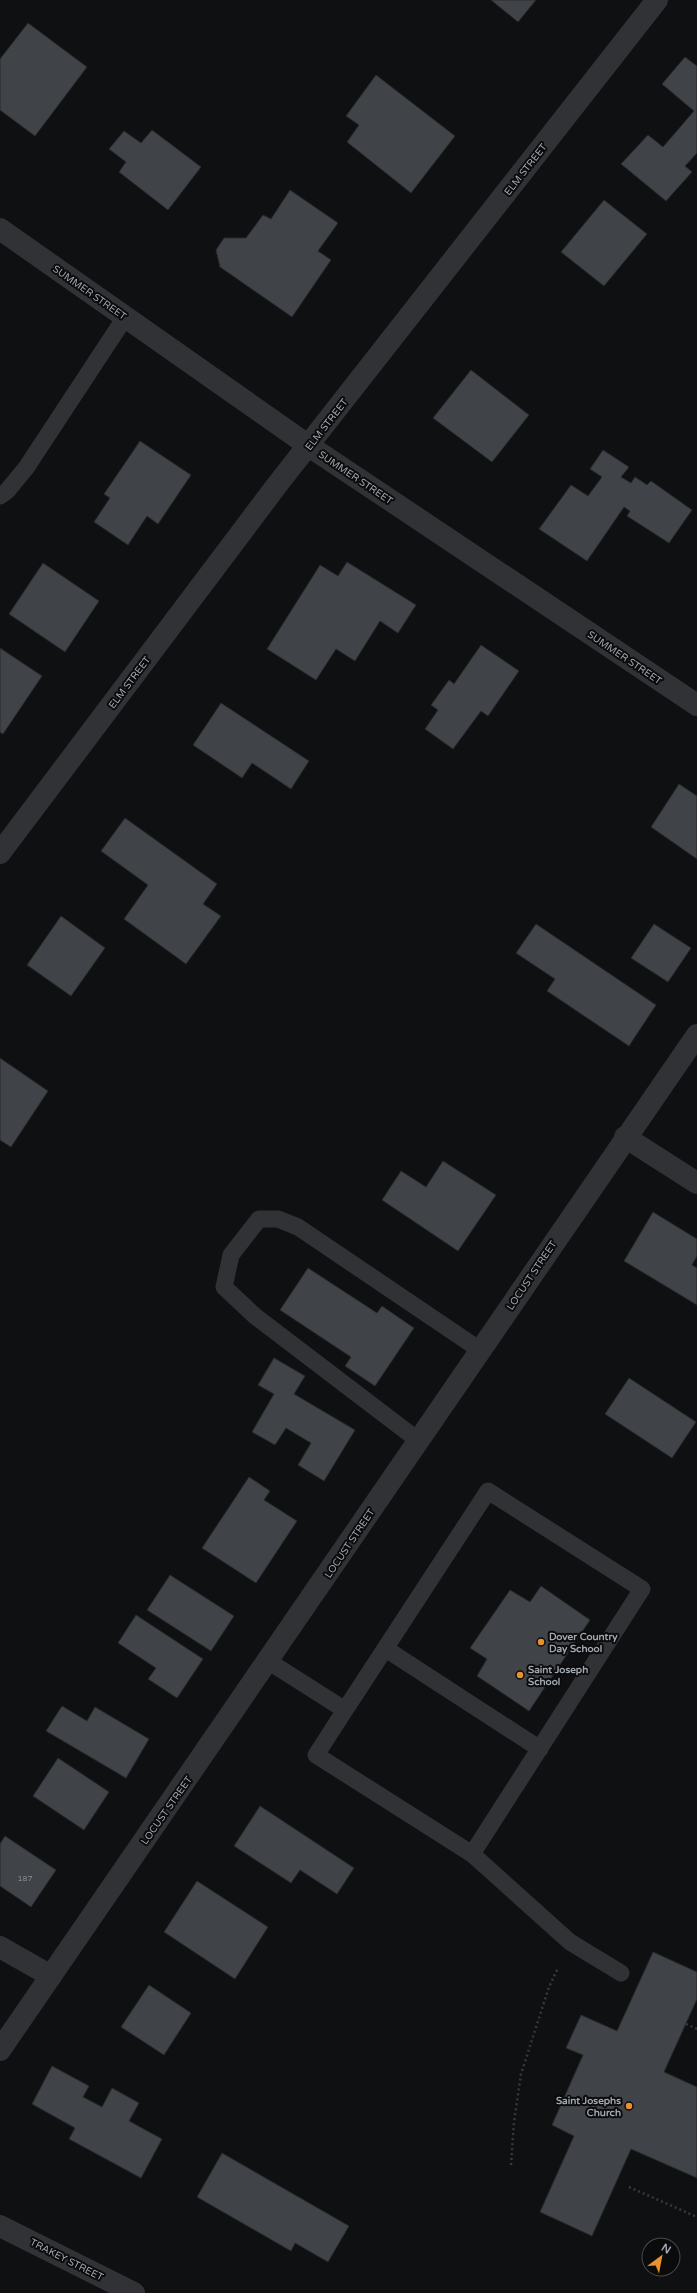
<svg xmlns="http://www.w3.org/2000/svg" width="697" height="2293" font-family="'Varela Round',sans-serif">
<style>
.building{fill:#404347;stroke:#2a2a2d}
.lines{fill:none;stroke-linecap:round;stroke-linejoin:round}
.path{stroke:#37393c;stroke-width:2.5;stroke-dasharray:2 3;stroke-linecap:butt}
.service{stroke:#313236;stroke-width:17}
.minor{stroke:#313236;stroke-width:22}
.tertiary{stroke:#313236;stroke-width:22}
.poi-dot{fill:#e9902f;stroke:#0b0b0c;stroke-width:1.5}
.labels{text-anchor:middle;stroke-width:4;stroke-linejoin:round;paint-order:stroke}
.number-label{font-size:8px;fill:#898f96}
.street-label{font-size:10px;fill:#a1a8b1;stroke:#0b0b0c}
.poi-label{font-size:10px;font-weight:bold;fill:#a1a8b1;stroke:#0b0b0c;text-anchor:start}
</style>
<rect width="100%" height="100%" fill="#0f1011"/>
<path class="building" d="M 491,0 L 536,0 L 518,22 Z
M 28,23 L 87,67 L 35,136 L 0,110 L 0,59 Z
M 685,57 L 697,66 L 697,153 L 685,166 L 692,172 L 666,201 L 621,164 L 648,135 L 663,147 L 694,111 L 662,84 Z
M 376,75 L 455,136 L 411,193 L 347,142 L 359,125 L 346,116 Z
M 152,130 L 201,167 L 168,210 L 119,172 L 126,162 L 109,149 L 124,131 L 141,143 Z
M 290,190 L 338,223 L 318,251 L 331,260 L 292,317 L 220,267 L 216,250 L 224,238 L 246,238 L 263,215 L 271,219 Z
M 604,200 L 647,234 L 604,286 L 561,252 Z
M 471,370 L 529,415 L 492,462 L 433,418 Z
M 140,441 L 191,475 L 158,524 L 147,516 L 128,545 L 94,522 L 110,498 L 104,494 Z
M 603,450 L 629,467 L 621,477 L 631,483 L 635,477 L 647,485 L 651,481 L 692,510 L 669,543 L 627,516 L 630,511 L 624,507 L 587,561 L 539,529 L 571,485 L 588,496 L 602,477 L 590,469 Z
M 347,562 L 416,605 L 398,633 L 380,621 L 355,661 L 336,649 L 316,680 L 267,649 L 320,565 L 338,576 Z
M 43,563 L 99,601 L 65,652 L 9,614 Z
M 481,645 L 519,671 L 488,716 L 481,711 L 453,749 L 425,729 L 438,710 L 431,705 L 449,680 L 454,684 Z
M 0,648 L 42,676 L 3,734 L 0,732 Z
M 221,703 L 309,761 L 291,789 L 252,763 L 242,778 L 193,745 Z
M 679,784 L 697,796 L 697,859 L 651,827 Z
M 125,818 L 217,884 L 203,904 L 221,916 L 186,964 L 124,919 L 148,885 L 101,851 Z
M 61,916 L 105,948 L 71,996 L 27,965 Z
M 536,924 L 656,1005 L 629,1046 L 547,991 L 555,979 L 516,953 Z
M 654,924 L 691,948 L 668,982 L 631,958 Z
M 0,1058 L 48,1091 L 11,1147 L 0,1140 Z
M 443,1161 L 496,1195 L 458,1251 L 382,1200 L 401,1171 L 426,1187 Z
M 653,1212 L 697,1239 L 697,1256 L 692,1265 L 697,1268 L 697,1305 L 624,1261 Z
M 308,1268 L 377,1313 L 382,1306 L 414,1328 L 375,1386 L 345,1366 L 351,1357 L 280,1310 Z
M 274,1358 L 305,1376 L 294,1394 L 355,1430 L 324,1481 L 298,1465 L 311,1443 L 286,1428 L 275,1445 L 252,1432 L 274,1394 L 258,1385 Z
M 629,1378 L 696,1422 L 672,1458 L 605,1414 Z
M 249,1477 L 270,1491 L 264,1500 L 297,1521 L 256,1583 L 202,1548 Z
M 170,1575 L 234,1616 L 211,1651 L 147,1610 Z
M 541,1586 L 590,1620 L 529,1711 L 477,1676 L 487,1659 L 470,1648 L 510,1590 L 530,1602 Z
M 136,1615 L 203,1659 L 177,1698 L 148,1679 L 156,1668 L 118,1643 Z
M 62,1706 L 87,1721 L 95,1707 L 149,1739 L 126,1778 L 46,1731 Z
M 58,1758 L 109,1792 L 84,1830 L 33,1796 Z
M 260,1806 L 354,1868 L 337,1894 L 300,1870 L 291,1883 L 234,1846 Z
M 5,1836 L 56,1870 L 31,1907 L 0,1886 L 0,1844 Z
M 197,1881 L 268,1927 L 235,1979 L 164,1932 Z
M 653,1952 L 697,1972 L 697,1999 L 664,2072 L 697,2087 L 697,2178 L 631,2149 L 592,2236 L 540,2212 L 574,2136 L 552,2125 L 583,2055 L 566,2048 L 581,2015 L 617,2031 Z
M 149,1985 L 191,2013 L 164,2055 L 121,2027 Z
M 52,2066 L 89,2086 L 83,2097 L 102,2107 L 112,2088 L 139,2103 L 129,2121 L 162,2139 L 141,2178 L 69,2139 L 75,2128 L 32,2104 Z
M 222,2153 L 349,2226 L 328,2262 L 295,2243 L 291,2251 L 197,2197 Z"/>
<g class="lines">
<path class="path" d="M 686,2024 L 697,2029
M 511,2165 L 514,2122 L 521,2074 L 549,1987 L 558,1968
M 629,2187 L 697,2217"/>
<path class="service" d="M 0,496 L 7,491 L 26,468 L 126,316
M 419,1441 L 255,1316 L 224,1287 L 231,1255 L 259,1219 L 278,1219 L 298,1227 L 480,1350
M 386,1649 L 540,1749
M 268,1661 L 345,1710 L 488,1491 L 642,1589 L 472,1854 L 316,1755 L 345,1710
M 472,1854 L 570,1942 L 621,1973"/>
<path class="minor" d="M 0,229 L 309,446 L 697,705
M 0,853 L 277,485 L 657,0
M 625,1137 L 697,1183
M 0,1947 L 51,1976
M 0,2226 L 134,2293"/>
<path class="tertiary" d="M 0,2050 L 697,1035"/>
</g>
<g class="poi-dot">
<circle cx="541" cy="1642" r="4"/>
<circle cx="520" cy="1675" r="4"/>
<circle cx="629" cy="2106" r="4"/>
</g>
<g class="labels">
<g class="number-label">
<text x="25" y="1881">187</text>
</g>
<g class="street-label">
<text transform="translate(525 169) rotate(-52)" y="4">ELM STREET</text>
<text transform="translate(90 292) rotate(35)" y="4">SUMMER STREET</text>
<text transform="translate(326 424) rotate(-52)" y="4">ELM STREET</text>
<text transform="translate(356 477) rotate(34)" y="4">SUMMER STREET</text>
<text transform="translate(625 657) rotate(34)" y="4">SUMMER STREET</text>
<text transform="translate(129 682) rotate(-53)" y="4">ELM STREET</text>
<text transform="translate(531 1275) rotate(-56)" y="4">LOCUST STREET</text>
<text transform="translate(349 1543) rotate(-56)" y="4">LOCUST STREET</text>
<text transform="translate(166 1810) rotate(-55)" y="4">LOCUST STREET</text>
<text transform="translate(67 2259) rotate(27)" y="4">TRAKEY STREET</text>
</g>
<g class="poi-label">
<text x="549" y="1640">Dover Country<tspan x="549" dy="12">Day School</tspan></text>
<text x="528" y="1673">Saint Joseph<tspan x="528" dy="12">School</tspan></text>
<text x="621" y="2104" text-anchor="end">Saint Josephs<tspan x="621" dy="12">Church</tspan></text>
</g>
</g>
<g transform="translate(661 2257) rotate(32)"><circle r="19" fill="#0b0b0c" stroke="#474a4e"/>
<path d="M0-3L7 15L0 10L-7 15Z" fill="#e9902f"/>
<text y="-6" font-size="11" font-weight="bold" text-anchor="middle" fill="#a1a8b1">N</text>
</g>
</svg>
